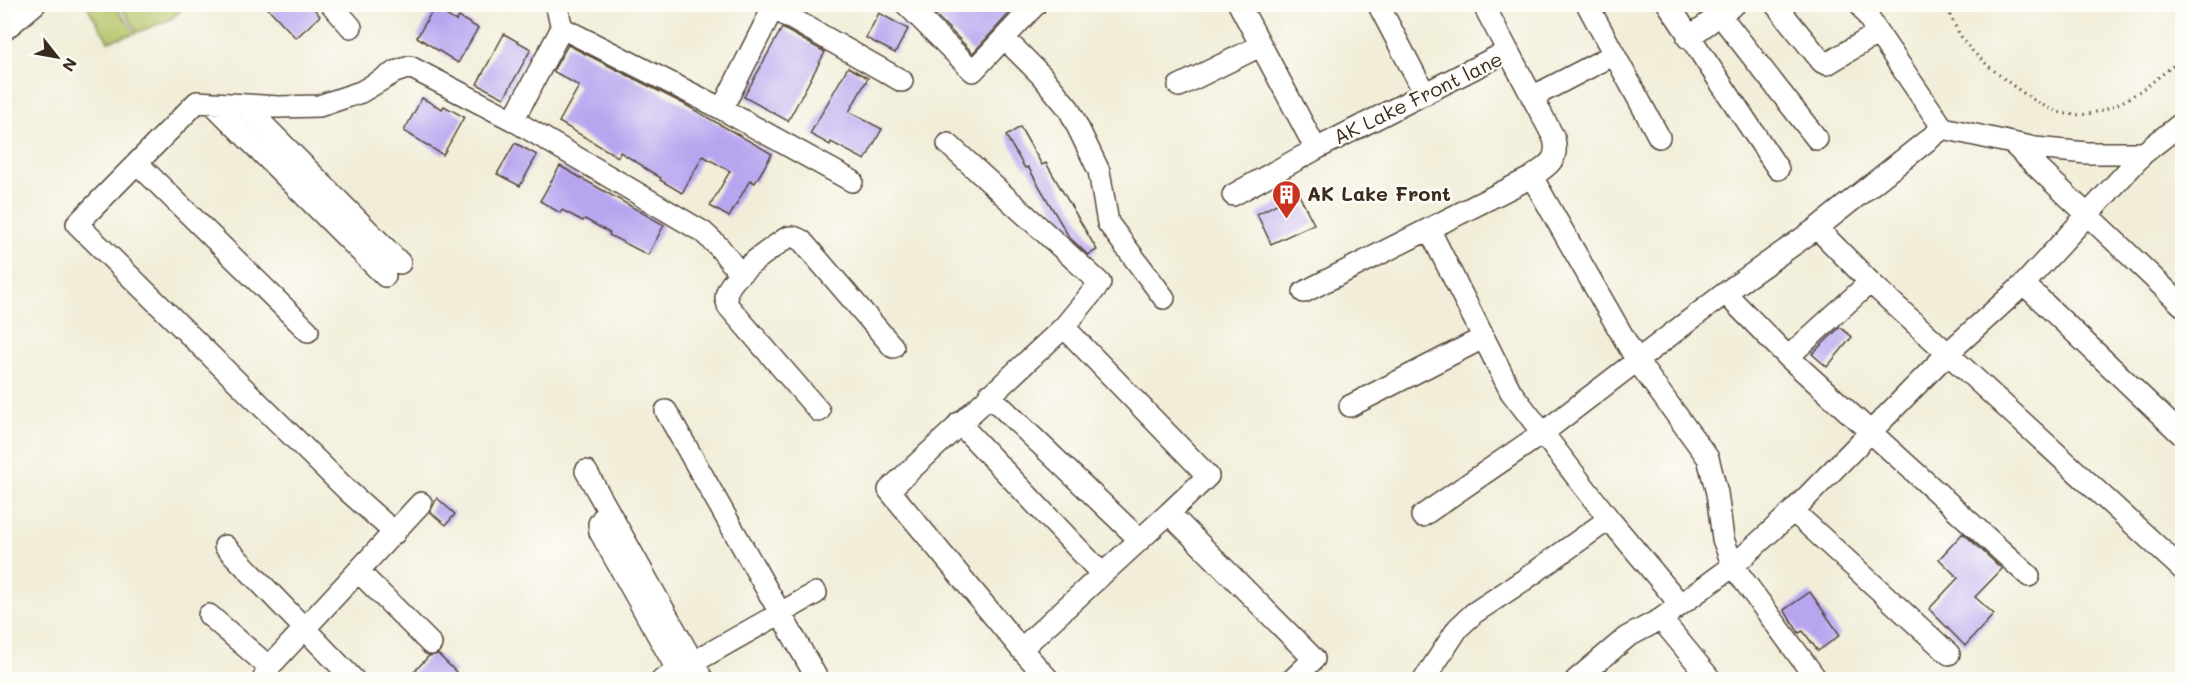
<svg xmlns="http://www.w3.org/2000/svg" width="2187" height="684" font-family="Mali,sans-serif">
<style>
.green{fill:#b4c365;stroke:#787642;stroke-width:1.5}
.building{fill:#b7a6ef}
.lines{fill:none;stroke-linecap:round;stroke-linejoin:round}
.minor-casing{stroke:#56473a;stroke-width:24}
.path{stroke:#56473a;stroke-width:3;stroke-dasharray:1.5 4.5;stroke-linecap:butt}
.minor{stroke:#fff;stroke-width:21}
.labels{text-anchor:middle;stroke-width:5;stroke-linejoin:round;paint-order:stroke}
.street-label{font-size:20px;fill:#3b2a1e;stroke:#fdfcf7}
.poi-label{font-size:20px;font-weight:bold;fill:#3b2a1e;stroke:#fdfcf7;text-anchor:start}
</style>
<rect width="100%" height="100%" fill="#fdfcf7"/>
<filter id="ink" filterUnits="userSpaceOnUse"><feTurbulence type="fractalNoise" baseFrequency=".0167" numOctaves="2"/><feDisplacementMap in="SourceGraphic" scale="12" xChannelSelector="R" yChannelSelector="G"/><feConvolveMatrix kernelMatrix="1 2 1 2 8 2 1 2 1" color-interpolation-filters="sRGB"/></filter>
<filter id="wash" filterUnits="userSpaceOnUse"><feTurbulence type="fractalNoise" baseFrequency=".008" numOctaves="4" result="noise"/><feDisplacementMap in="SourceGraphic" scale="24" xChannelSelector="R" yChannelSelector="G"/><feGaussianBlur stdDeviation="1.35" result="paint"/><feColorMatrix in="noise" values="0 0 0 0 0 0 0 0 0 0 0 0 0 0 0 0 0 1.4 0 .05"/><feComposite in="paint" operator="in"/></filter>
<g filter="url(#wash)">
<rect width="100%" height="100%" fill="#f1edd8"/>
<path class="green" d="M 96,4 L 114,5 L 136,33 L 108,41 L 88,8 Z
M 119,5 L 187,5 L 171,19 L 138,32 Z"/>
<g id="blocks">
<path class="building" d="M 264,4 L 310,4 L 320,16 L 296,38 Z
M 925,4 L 1018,4 L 973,53 Z
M 434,8 L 456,21 L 459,17 L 478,28 L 458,63 L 417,37 Z
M 879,13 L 908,29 L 895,53 L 866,38 Z
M 782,28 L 825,52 L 788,121 L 744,97 Z
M 504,34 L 531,49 L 504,98 L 477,84 Z
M 568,45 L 682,103 L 772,154 L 755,183 L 750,180 L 729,217 L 710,206 L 730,171 L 703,156 L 682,193 L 660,180 L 661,178 L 643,167 L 643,166 L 620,152 L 618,157 L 559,122 L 579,86 L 553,71 Z
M 848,67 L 868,78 L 849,112 L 882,129 L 865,160 L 831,142 L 830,145 L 810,134 Z
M 422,98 L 442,109 L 444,106 L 464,117 L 443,155 L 404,131 Z
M 1020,127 L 1042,165 L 1046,163 L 1097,250 L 1088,255 L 1069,237 L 1028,167 L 1025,168 L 1006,136 Z
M 515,143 L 537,155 L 520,186 L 497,174 Z
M 560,166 L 664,225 L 648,255 L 609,235 L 610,233 L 585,219 L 583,221 L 562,210 L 560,213 L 540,201 Z
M 1298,193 L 1314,224 L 1271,244 L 1257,214 Z
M 1840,327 L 1852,337 L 1827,367 L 1812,354 Z
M 437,498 L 455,514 L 446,525 L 430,512 Z
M 1963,533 L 2002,569 L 1975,597 L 1994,614 L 1965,646 L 1929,609 L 1958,578 L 1939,559 Z
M 1810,592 L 1840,635 L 1818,651 L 1803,631 L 1799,633 L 1784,610 Z
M 438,654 L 456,672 L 448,680 L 406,680 L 429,656 Z"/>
</g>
</g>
<g filter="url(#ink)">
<use href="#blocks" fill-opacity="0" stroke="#56473a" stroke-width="1.5"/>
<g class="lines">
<defs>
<path id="minor" d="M 331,4 L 351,27
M 906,4 L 973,71 L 1036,4
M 1239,4 L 1316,149
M 1378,4 L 1425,94
M 1587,4 L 1659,137
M 1668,4 L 1778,169
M 1714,4 L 1720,15 L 1817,139
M 1775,4 L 1822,62 L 1827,64 L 1878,33
M 1860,4 L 1878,33 L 1943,128 L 2035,148 L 2087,153 L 2144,153
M 773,8 L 902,81
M 562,28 L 722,109 L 852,181
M 4,30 L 35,4
M 1688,38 L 1735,4
M 1014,48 L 1041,75 L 1069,109 L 1099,171 L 1108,223 L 1164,298
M 1179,86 L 1260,46
M 1532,97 L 1613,55
M 212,103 L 385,276
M 244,105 L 400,263
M 722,109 L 775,4
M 513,120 L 562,28 L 556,4
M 948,144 L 1100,283 L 1064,327 L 889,490 L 1021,649 L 1049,680
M 2014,145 L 2182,305
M 137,163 L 308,331
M 1532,177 L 1637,361 L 1708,458 L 1717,493 L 1723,539 L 1733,566 L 1817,680
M 1233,195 L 1316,149 L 1508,51
M 1817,228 L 1870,282 L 2182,569
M 1429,229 L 1511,392 L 1609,519 L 1680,604
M 2024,284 L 2182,435
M 1304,292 L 1532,177 C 1549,164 1559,161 1554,138 L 1483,4
M 1725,293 L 1788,357 L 2029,576
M 1064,327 L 1208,476 L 1169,513
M 1788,357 L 1870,282
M 989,395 L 1140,540
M 1350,406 L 1483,338
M 666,411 L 818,680
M 819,411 L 728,306 C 728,303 726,300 726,297 C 727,277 770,250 785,239 C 791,235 796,237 802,241 L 893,347
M 959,423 L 1102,574
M 586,471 L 703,680
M 1793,511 L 1949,654
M 610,514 L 602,519 L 599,524 L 600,532 L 683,680
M 1422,516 L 1544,432 L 1725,293 L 1817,228 L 1943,128
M 395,533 L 348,491 L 77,224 L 197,102 L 279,107 L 319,106 L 361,92 L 395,72 L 410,67 L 513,120 L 703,232 L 719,247 L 740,274
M 225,546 L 354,680
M 359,572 L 431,644
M 209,615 L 269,667
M 1661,619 L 1711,680
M 1021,649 L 1169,513 L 1314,659 L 1292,680
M 263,680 L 269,667 L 421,503
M 662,680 L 816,593
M 1424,680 L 1458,628 L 1474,613 L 1524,580 L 1609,519
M 1576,680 L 1627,637 L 1661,619 L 1733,566 L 1793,511 L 1948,353 L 2024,284 L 2144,153 L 2182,123"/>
</defs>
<use href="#minor" class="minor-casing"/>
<path class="path" d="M 1945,4 C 1951,17 1958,34 1967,45 C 1985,66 2030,101 2055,111 C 2066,115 2081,116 2092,113 C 2128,105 2154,80 2182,59"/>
<use href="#minor" class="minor"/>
</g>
</g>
<defs>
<symbol id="building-pin" viewBox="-11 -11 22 30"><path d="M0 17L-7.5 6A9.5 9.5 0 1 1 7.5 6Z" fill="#c8321e" stroke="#fdfcf7"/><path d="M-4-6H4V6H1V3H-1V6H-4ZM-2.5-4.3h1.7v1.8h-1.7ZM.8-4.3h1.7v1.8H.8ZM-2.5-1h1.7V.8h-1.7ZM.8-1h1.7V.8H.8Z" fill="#fff"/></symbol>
</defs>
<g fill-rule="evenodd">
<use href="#building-pin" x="1270" y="178" width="33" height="45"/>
</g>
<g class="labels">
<g class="street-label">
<text transform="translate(1418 98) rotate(-26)" y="7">AK Lake Front lane</text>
</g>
<g class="poi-label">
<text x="1307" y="201">AK Lake Front</text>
</g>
</g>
<rect width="2187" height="684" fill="none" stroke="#fdfcf7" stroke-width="24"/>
<g transform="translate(57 57) rotate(121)" stroke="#fdfcf7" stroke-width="4.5" paint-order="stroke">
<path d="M0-4.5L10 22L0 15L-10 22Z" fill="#3b2a1e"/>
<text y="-9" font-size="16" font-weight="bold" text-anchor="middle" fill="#3b2a1e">N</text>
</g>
</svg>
